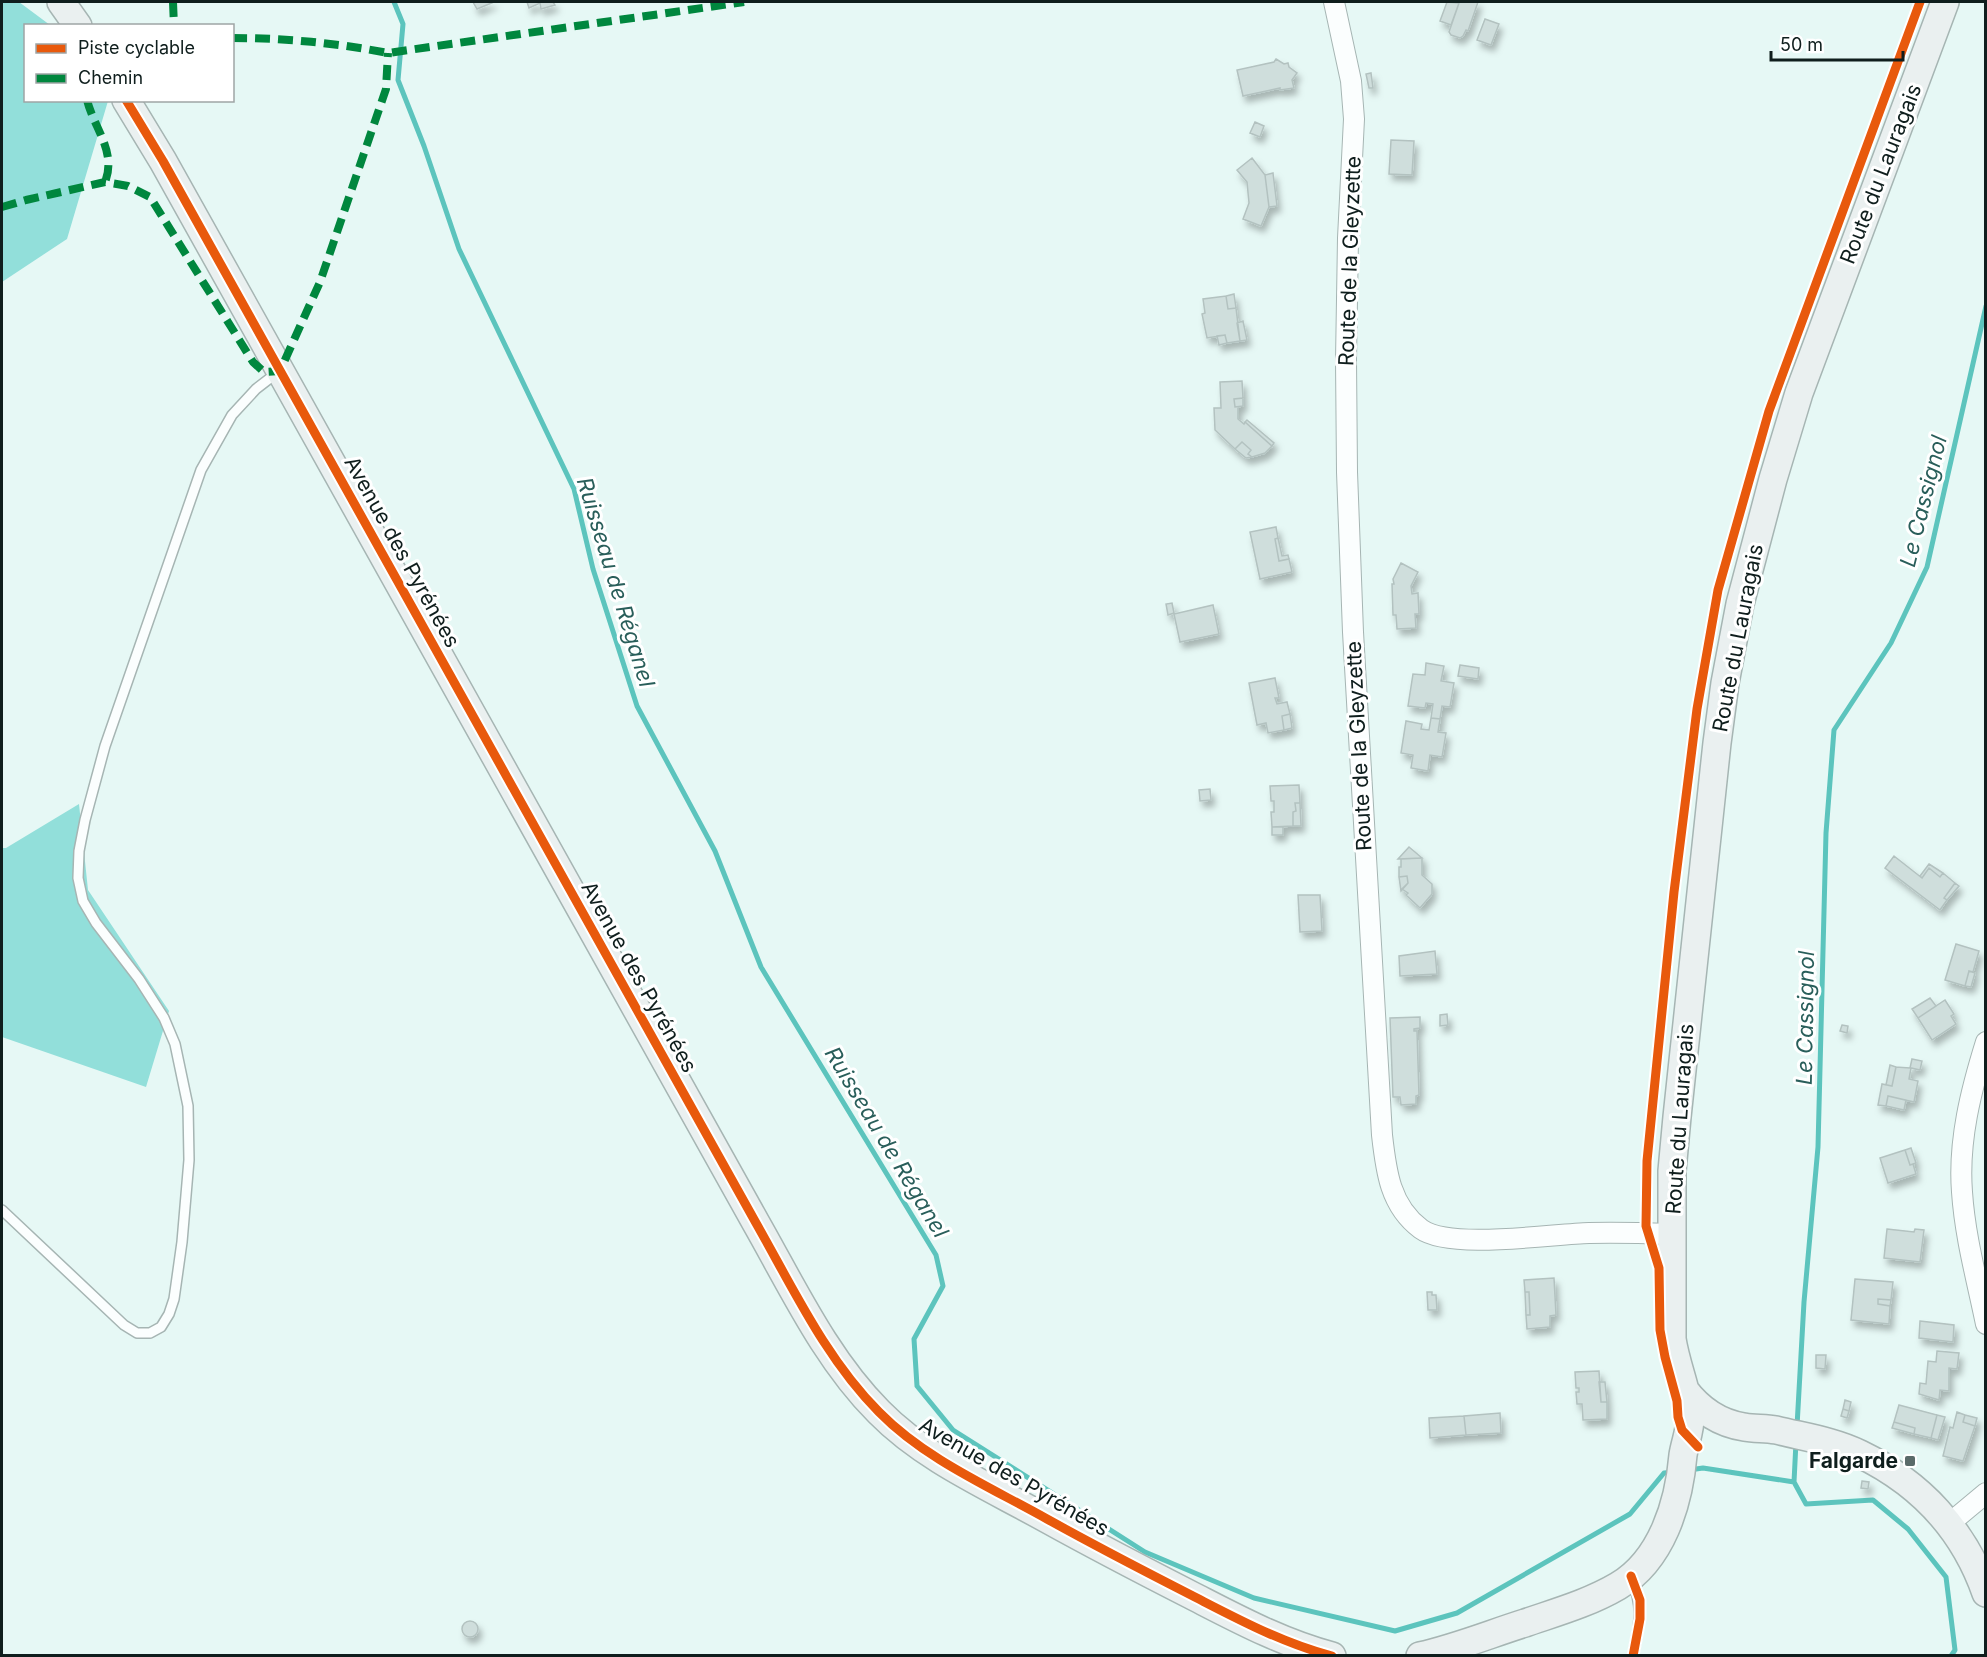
<svg xmlns="http://www.w3.org/2000/svg" width="1987" height="1657" font-family="Inter,sans-serif">
<style>
.forest{fill:#92dfda}
.lines{fill:none;stroke-linecap:round;stroke-linejoin:round}
.stream{stroke:#5cc4bd;stroke-width:5}
.building{fill:#cfdedc;stroke:#b3c2c0;stroke-width:1.5;filter:url(#shadow)}
.lane-casing{stroke:#a6b5b3;stroke-width:12}
.street-casing{stroke:#a6b5b3;stroke-width:22}
.secondary-casing{stroke:#a6b5b3;stroke-width:30}
.lane{stroke:#fbfefe;stroke-width:9}
.street{stroke:#fbfefe;stroke-width:20}
.secondary{stroke:#eaf0f0;stroke-width:27}
.quiet{stroke:#00873e;stroke-width:8;stroke-dasharray:15 8;stroke-linecap:butt}
.cycleway-casing{stroke:#fff;stroke-width:13}
.cycleway{stroke:#e8590c;stroke-width:9}
.poi-dot{fill:#5a6a69;stroke:#fff;stroke-width:2}
.labels{text-anchor:middle;stroke-width:6;stroke-linejoin:round;paint-order:stroke}
.street-label{font-size:21px;fill:#0f1e1d;stroke:#fff}
.poi-label{font-size:21px;font-weight:bold;fill:#0f1e1d;stroke:#fff;text-anchor:end}
.water-label{font-size:22px;font-style:italic;fill:#295e5a;stroke:#fff}
</style>
<defs>
<filter id="shadow"><feDropShadow dx="3.5" dy="6" stdDeviation="3" flood-color="#0004"/></filter>
</defs>
<rect width="100%" height="100%" fill="#e6f8f5"/>
<path class="forest" d="M 2,2 L 19,2 L 50,25 L 26,26 L 26,100 L 108,101 L 67,239 L 2,282 Z
M 79,804 L 88,890 L 169,1011 L 146,1087 L 2,1037 L 2,848 L 6,848 Z"/>
<g class="lines">
<path class="stream" d="M 394,2 L 403,24 L 398,80 L 424,146 L 459,249 L 574,489 L 593,569 L 637,706 L 715,851 L 761,967 L 936,1255 L 943,1286 L 914,1339 L 917,1386 L 953,1430 L 1145,1552 L 1254,1598 L 1395,1631 L 1457,1613 L 1630,1514 L 1664,1473 L 1674,1472
M 1797,1426 L 1804,1302 L 1818,1147 L 1826,833 L 1834,730 L 1891,643 L 1927,567 L 1986,306
M 1796,1442 L 1794,1482 L 1806,1504 L 1873,1500 L 1908,1529 L 1946,1577 L 1955,1650 L 1951,1656
M 1689,1470 L 1703,1468 L 1794,1482"/>
</g>
<path class="building" d="M 473,2 L 494,2 L 477,9 Z
M 527,2 L 553,2 L 555,5 L 541,9 L 540,3 L 529,8 Z
M 1447,2 L 1459,3 L 1451,25 L 1440,21 Z
M 1455,2 L 1478,2 L 1468,31 L 1466,30 L 1463,36 L 1460,38 L 1451,35 L 1449,32 L 1459,3 Z
M 1485,19 L 1499,24 L 1491,45 L 1477,40 Z
M 1276,59 L 1284,64 L 1288,63 L 1289,67 L 1297,73 L 1292,80 L 1294,88 L 1280,90 L 1280,88 L 1243,96 L 1237,70 L 1274,62 Z
M 1371,73 L 1373,88 L 1369,88 L 1366,74 Z
M 1255,122 L 1264,126 L 1260,137 L 1250,133 Z
M 1391,140 L 1414,141 L 1412,175 L 1389,174 Z
M 1252,158 L 1265,175 L 1269,207 L 1261,226 L 1243,219 L 1249,203 L 1247,182 L 1237,170 Z
M 1273,173 L 1277,206 L 1269,207 L 1265,175 Z
M 1234,294 L 1236,308 L 1228,309 L 1226,296 Z
M 1226,296 L 1228,309 L 1236,308 L 1240,341 L 1227,343 L 1225,335 L 1207,338 L 1202,314 L 1205,313 L 1203,299 Z
M 1243,321 L 1247,340 L 1240,341 L 1237,323 Z
M 1225,335 L 1227,343 L 1219,345 L 1217,336 Z
M 1242,381 L 1243,398 L 1234,399 L 1235,407 L 1238,407 L 1238,419 L 1244,424 L 1245,422 L 1272,446 L 1265,453 L 1252,457 L 1248,454 L 1251,450 L 1242,442 L 1235,449 L 1215,430 L 1214,408 L 1221,408 L 1220,382 Z
M 1243,398 L 1243,406 L 1235,407 L 1234,399 Z
M 1247,420 L 1274,443 L 1272,446 L 1245,422 Z
M 1242,442 L 1251,450 L 1248,454 L 1252,457 L 1246,458 L 1235,449 Z
M 1276,527 L 1278,538 L 1275,539 L 1279,561 L 1289,559 L 1292,572 L 1260,579 L 1250,532 Z
M 1278,538 L 1282,556 L 1288,555 L 1289,559 L 1279,561 L 1275,539 Z
M 1401,563 L 1418,572 L 1411,586 L 1412,594 L 1418,593 L 1419,614 L 1415,614 L 1416,628 L 1397,629 L 1396,615 L 1393,615 L 1392,584 L 1394,584 L 1393,579 Z
M 1172,603 L 1174,613 L 1168,615 L 1166,604 Z
M 1213,605 L 1219,634 L 1180,642 L 1174,614 Z
M 1426,663 L 1444,666 L 1441,681 L 1454,683 L 1450,707 L 1442,706 L 1440,719 L 1431,718 L 1433,704 L 1426,703 L 1425,708 L 1408,706 L 1413,674 L 1425,675 Z
M 1460,665 L 1479,668 L 1478,679 L 1458,676 Z
M 1275,678 L 1279,698 L 1275,698 L 1277,704 L 1287,702 L 1290,714 L 1282,716 L 1284,730 L 1268,733 L 1266,723 L 1257,725 L 1249,683 Z
M 1290,714 L 1292,728 L 1284,730 L 1282,716 Z
M 1431,718 L 1440,719 L 1438,732 L 1446,733 L 1442,757 L 1430,755 L 1428,771 L 1411,768 L 1413,755 L 1401,753 L 1406,721 L 1422,724 L 1421,729 L 1429,730 Z
M 1299,785 L 1300,803 L 1295,803 L 1296,811 L 1293,812 L 1293,826 L 1272,827 L 1271,812 L 1274,812 L 1274,801 L 1271,801 L 1270,786 Z
M 1210,789 L 1211,800 L 1200,801 L 1199,790 Z
M 1295,803 L 1300,803 L 1301,826 L 1293,826 L 1293,812 L 1296,811 Z
M 1272,827 L 1283,827 L 1283,835 L 1272,835 Z
M 1409,847 L 1415,852 L 1422,858 L 1398,859 Z
M 1894,856 L 1922,878 L 1929,868 L 1940,877 L 1943,873 L 1955,883 L 1944,898 L 1947,900 L 1940,910 L 1885,868 Z
M 1422,858 L 1422,875 L 1432,884 L 1432,894 L 1420,908 L 1406,895 L 1408,893 L 1402,889 L 1408,883 L 1407,876 L 1399,877 L 1399,867 L 1401,867 L 1401,859 Z
M 1929,864 L 1943,873 L 1940,877 L 1929,868 L 1922,878 L 1920,876 Z
M 1407,876 L 1408,883 L 1401,891 L 1399,877 Z
M 1955,883 L 1959,886 L 1947,900 L 1944,898 Z
M 1298,895 L 1320,895 L 1322,931 L 1300,932 Z
M 1956,944 L 1979,951 L 1973,972 L 1969,971 L 1965,986 L 1945,980 Z
M 1435,951 L 1437,974 L 1400,976 L 1399,956 Z
M 1969,971 L 1975,973 L 1971,987 L 1965,986 Z
M 1930,998 L 1936,1006 L 1918,1018 L 1912,1009 Z
M 1945,1000 L 1954,1014 L 1951,1016 L 1956,1024 L 1932,1040 L 1918,1018 Z
M 1447,1014 L 1448,1025 L 1440,1026 L 1440,1015 Z
M 1420,1017 L 1420,1028 L 1414,1029 L 1414,1031 L 1417,1031 L 1419,1095 L 1416,1096 L 1416,1104 L 1401,1105 L 1400,1097 L 1393,1097 L 1390,1018 Z
M 1842,1025 L 1848,1026 L 1847,1033 L 1840,1031 Z
M 1912,1059 L 1922,1061 L 1920,1070 L 1911,1068 L 1909,1079 L 1918,1081 L 1914,1102 L 1888,1096 L 1886,1106 L 1878,1105 L 1882,1084 L 1892,1086 L 1896,1067 L 1910,1068 Z
M 1890,1065 L 1896,1067 L 1892,1086 L 1886,1085 Z
M 1888,1096 L 1906,1100 L 1904,1110 L 1886,1106 Z
M 1911,1148 L 1916,1163 L 1910,1165 L 1905,1150 Z
M 1905,1150 L 1910,1165 L 1913,1164 L 1916,1174 L 1888,1183 L 1880,1158 Z
M 1887,1229 L 1914,1232 L 1915,1229 L 1924,1230 L 1920,1262 L 1884,1258 Z
M 1554,1278 L 1556,1315 L 1550,1316 L 1550,1327 L 1527,1329 L 1526,1315 L 1530,1315 L 1529,1292 L 1525,1292 L 1524,1280 Z
M 1855,1279 L 1893,1282 L 1891,1300 L 1878,1299 L 1878,1304 L 1890,1306 L 1889,1324 L 1851,1320 Z
M 1427,1292 L 1432,1292 L 1432,1295 L 1436,1295 L 1437,1310 L 1428,1310 Z
M 1525,1292 L 1529,1292 L 1530,1315 L 1526,1315 Z
M 1878,1299 L 1891,1300 L 1890,1306 L 1878,1304 Z
M 1920,1321 L 1954,1325 L 1953,1342 L 1919,1338 Z
M 1937,1351 L 1959,1353 L 1957,1369 L 1949,1368 L 1949,1391 L 1940,1390 L 1939,1400 L 1919,1394 L 1920,1383 L 1926,1384 L 1928,1361 L 1936,1362 Z
M 1816,1355 L 1826,1355 L 1825,1369 L 1816,1368 Z
M 1599,1371 L 1601,1402 L 1607,1402 L 1607,1419 L 1583,1420 L 1582,1404 L 1577,1404 L 1576,1392 L 1579,1392 L 1579,1388 L 1576,1388 L 1575,1372 Z
M 1599,1382 L 1605,1382 L 1607,1402 L 1601,1402 Z
M 1845,1400 L 1851,1402 L 1849,1411 L 1843,1409 Z
M 1899,1405 L 1937,1415 L 1931,1438 L 1914,1434 L 1915,1428 L 1894,1422 Z
M 1843,1409 L 1849,1411 L 1847,1418 L 1841,1416 Z
M 1957,1412 L 1965,1415 L 1963,1422 L 1975,1426 L 1963,1461 L 1943,1456 L 1950,1427 L 1953,1428 Z
M 1500,1413 L 1501,1433 L 1466,1435 L 1464,1416 Z
M 1937,1415 L 1945,1417 L 1938,1440 L 1931,1438 Z
M 1965,1415 L 1977,1418 L 1975,1426 L 1963,1422 Z
M 1464,1416 L 1466,1435 L 1430,1438 L 1429,1418 Z
M 1894,1422 L 1915,1428 L 1914,1434 L 1892,1428 Z
M 1862,1481 L 1869,1482 L 1868,1489 L 1861,1488 Z
M462 1629a8 8 0 1 1 16 0a8 8 0 1 1-16 0Z"/>
<g class="lines">
<defs>
<path id="lane" d="M 2,1210 L 124,1325 L 137,1333 L 150,1333 L 161,1327 L 169,1314 L 174,1299 L 182,1242 L 189,1160 L 188,1106 L 175,1044 L 164,1018 L 139,979 L 96,923 L 83,901 L 78,878 L 79,851 L 85,820 L 105,746 L 201,470 L 232,415 L 256,389 L 278,372
M 1632,1579 C 1644,1612 1639,1623 1633,1656"/>
<path id="street" d="M 1334,2 L 1351,81 L 1354,119 L 1348,238 L 1346,361 L 1347,472 L 1353,632 L 1382,1135 C 1386,1171 1390,1206 1421,1229 C 1450,1250 1551,1234 1589,1233 C 1616,1232 1644,1233 1672,1234
M 1986,1042 C 1971,1090 1958,1141 1962,1192 C 1965,1237 1977,1280 1986,1324
M 1950,1523 L 1986,1493"/>
<path id="secondary" d="M 61,2 L 78,26
M 126,100 L 163,161 L 756,1223 C 793,1288 826,1359 879,1412 C 925,1459 990,1487 1047,1519 C 1094,1545 1142,1570 1191,1595 C 1236,1618 1282,1643 1332,1656
M 1684,1389 C 1699,1409 1718,1423 1744,1427 C 1755,1429 1765,1428 1776,1430 C 1804,1437 1834,1441 1860,1454 C 1920,1483 1964,1530 1986,1593
M 1420,1656 C 1456,1648 1490,1634 1525,1623 C 1557,1612 1589,1603 1618,1586 C 1662,1560 1679,1503 1683,1455 C 1685,1442 1691,1429 1690,1415 C 1687,1389 1676,1365 1672,1339 L 1672,1171 L 1677,1117 L 1717,743 L 1725,683 L 1740,604 L 1773,479 L 1799,393 L 1945,2"/>
</defs>
<use href="#lane" class="lane-casing"/>
<use href="#street" class="street-casing"/>
<use href="#secondary" class="secondary-casing"/>
<use href="#lane" class="lane"/>
<use href="#street" class="street"/>
<use href="#secondary" class="secondary"/>
<path class="quiet" d="M 173,2 L 174,26
M 232,38 C 285,38 336,43 388,53 L 744,2
M 87,100 C 94,128 117,152 105,182
M 2,207 L 26,200 L 105,182 L 128,186 L 150,197 L 253,362 L 264,372 L 280,371 L 320,282 L 386,89 L 388,53"/>
<defs>
<path id="cycleway" d="M 126,100 L 163,161 L 756,1223 C 793,1288 826,1359 879,1412 C 925,1459 990,1487 1047,1519 C 1094,1545 1142,1570 1191,1595 C 1236,1618 1282,1643 1332,1656
M 1698,1447 L 1682,1430 L 1678,1417 L 1677,1401 L 1665,1357 L 1660,1330 L 1659,1268 L 1646,1226 L 1647,1161 L 1674,892 L 1697,709 L 1718,590 L 1769,411 L 1920,2
M 1631,1576 L 1640,1600 L 1640,1619 L 1633,1656"/>
</defs>
<use href="#cycleway" class="cycleway-casing"/>
<use href="#cycleway" class="cycleway"/>
</g>
<rect class="poi-dot" x="1904" y="1455" width="12" height="12" rx="3"/>
<g class="labels">
<g class="street-label">
<text transform="translate(1881 174) rotate(-69)" y="7">Route du Lauragais</text>
<text transform="translate(1350 261) rotate(-88)" y="7">Route de la Gleyzette</text>
<text transform="translate(402 552) rotate(61)" y="7">Avenue des Pyrénées</text>
<text transform="translate(1738 638) rotate(-79)" y="7">Route du Lauragais</text>
<text transform="translate(1359 746) rotate(-93)" y="7">Route de la Gleyzette</text>
<text transform="translate(639 977) rotate(61)" y="7">Avenue des Pyrénées</text>
<text transform="translate(1680 1119) rotate(-86)" y="7">Route du Lauragais</text>
<text transform="translate(1014 1477) rotate(30)" y="7">Avenue des Pyrénées</text>
</g>
<g class="poi-label">
<text x="1898" y="1468">Falgarde</text>
</g>
<g class="water-label">
<text transform="translate(1923 501) rotate(-76)" y="8">Le Cassignol</text>
<text transform="translate(616 582) rotate(73)" y="8">Ruisseau de Réganel</text>
<text transform="translate(1805 1018) rotate(-89)" y="8">Le Cassignol</text>
<text transform="translate(887 1142) rotate(59)" y="8">Ruisseau de Réganel</text>
</g>
</g>
<rect width="1987" height="1657" fill="none" stroke="#0f1e1d" stroke-width="6"/>
<rect x="24" y="24" width="210" height="78" fill="#ffffff" stroke="#9fa5a5" stroke-width="1.5"/>
<rect x="36" y="44" width="30" height="9" fill="#e8590c" stroke="#9fa5a5" stroke-width="1.5"/>
<text x="78" y="54" font-size="18" fill="#0f1e1d">Piste cyclable</text>
<rect x="36" y="74" width="30" height="9" fill="#00873e" stroke="#9fa5a5" stroke-width="1.5"/>
<text x="78" y="84" font-size="18" fill="#0f1e1d">Chemin</text>
<path d="M1771 51v9h132v-9" fill="none" stroke="#0f1e1d" stroke-width="3"/>
<text x="1780" y="51" font-size="18" fill="#0f1e1d" stroke="#ffffff" stroke-width="4.5" paint-order="stroke">50 m</text>
</svg>
